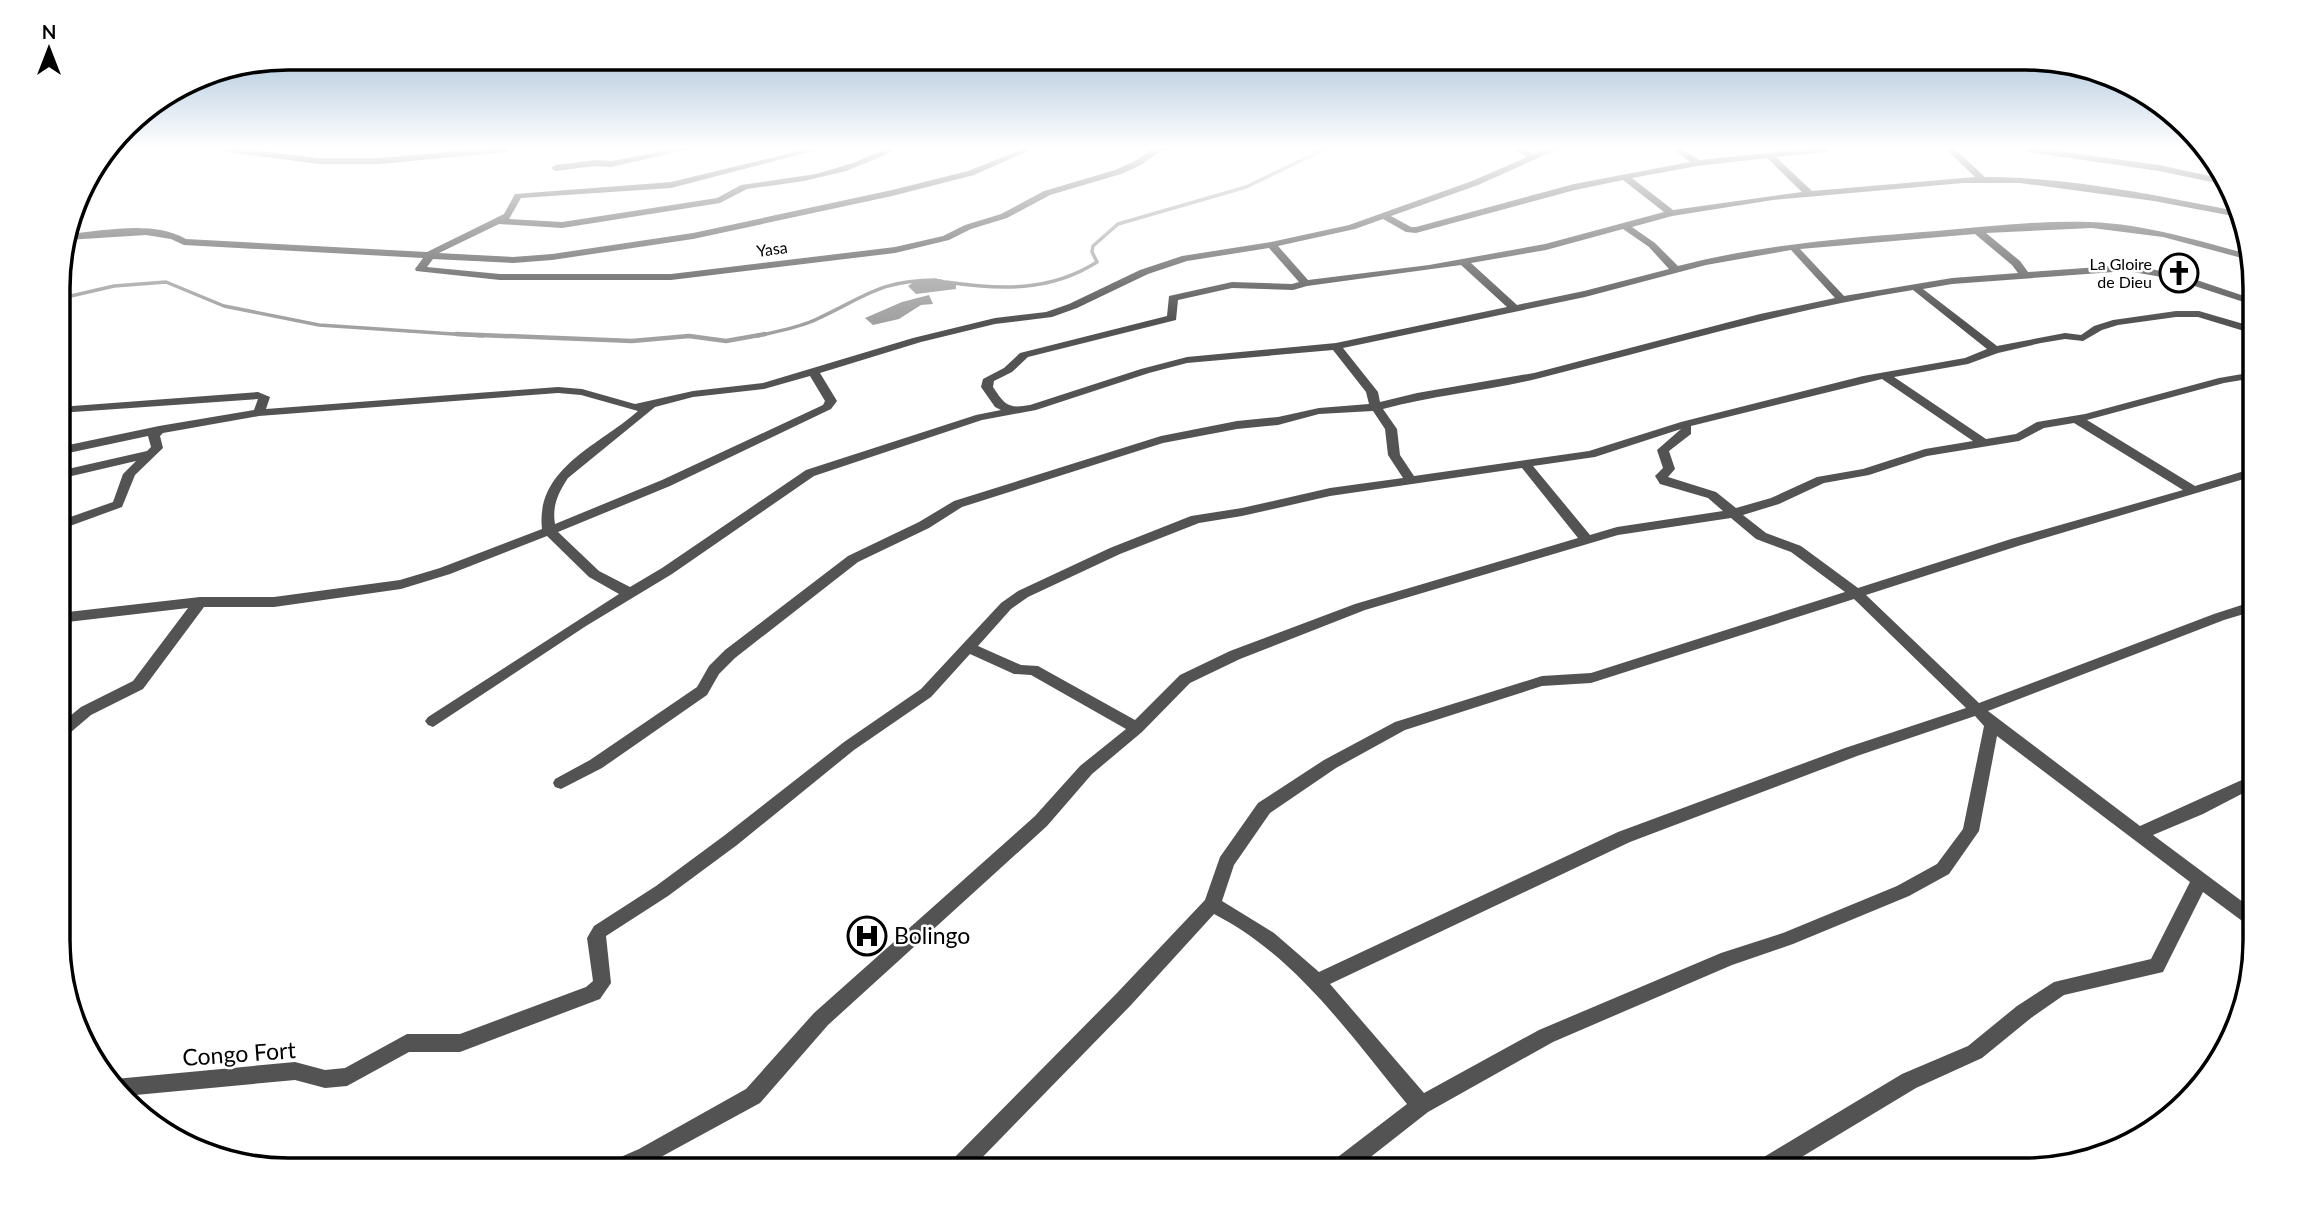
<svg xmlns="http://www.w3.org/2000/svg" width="2313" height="1228" font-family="Lato,sans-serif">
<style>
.water{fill:#a1a1a1}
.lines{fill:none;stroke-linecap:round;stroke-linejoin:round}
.stream-far1{stroke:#a1a1a1;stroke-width:3.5}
.stream{stroke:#a1a1a1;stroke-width:4.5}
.street{fill:#535353;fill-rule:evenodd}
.wall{fill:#a8a8a8}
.shaded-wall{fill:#888}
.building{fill:#c3c3c3;stroke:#888;stroke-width:2}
.labels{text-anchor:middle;stroke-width:5;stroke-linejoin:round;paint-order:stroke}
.far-street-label{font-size:16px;fill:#000;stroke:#fff}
.far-poi-label{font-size:16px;fill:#000;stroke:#fff;text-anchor:end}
.near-poi-label{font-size:23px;fill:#000;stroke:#fff;text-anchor:start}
.near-street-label{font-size:23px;fill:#000;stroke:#fff}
.rim{fill:none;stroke:#000;stroke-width:3.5}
</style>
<rect width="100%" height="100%" fill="#fff"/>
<path class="water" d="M 940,279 L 956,284 L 956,289 L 916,294 L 908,286 L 917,280 Z
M 929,295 L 933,304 L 921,305 L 899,319 L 873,325 L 865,318 L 902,302 Z"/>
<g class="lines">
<path class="stream-far1" d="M 946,282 C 1000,290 1050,292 1097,262 L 1092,252 L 1093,246 L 1118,224 L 1246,187 L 1325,149
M 58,299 L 114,286 L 166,282 L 224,306 L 319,325 L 483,336
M 758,336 C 777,331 799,328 817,319 C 865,297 880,280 936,280"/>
<path class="stream" d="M 456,334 L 632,341 L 689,336 L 726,341 L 765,334"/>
<path class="street" d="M 222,149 L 243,149 L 319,158 L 379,158 L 483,149 L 510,149 L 506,152 L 379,164 L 319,164 L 226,152 Z
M 675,149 L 690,149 L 611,167 L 595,166 L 555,171 L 551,168 L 555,165 L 595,160 L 611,161 Z
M 807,149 L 820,149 L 671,188 L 521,198 L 509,219 L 562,222 L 717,198 L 741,185 L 816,174 L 853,163 L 885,149 L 895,149 L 883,156 L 846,171 L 804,181 L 747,189 L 720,203 L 562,228 L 499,224 L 439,253 L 513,257 L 552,254 L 693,233 L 892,190 L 968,171 L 1023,149 L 1033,149 L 974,175 L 892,196 L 693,239 L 552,260 L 513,263 L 433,259 L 427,267 L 500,274 L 671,274 L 895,247 L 943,236 L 965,225 L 1001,214 L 1044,191 L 1115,170 L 1135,161 L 1153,149 L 1171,149 L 1159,152 L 1141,165 L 1121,174 L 1050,195 L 1007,218 L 971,229 L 949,240 L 895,253 L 671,280 L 500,280 L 416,271 L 415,269 L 423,258 L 184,245 L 171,239 L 146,235 L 67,240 L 68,234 C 105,231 152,220 186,239 L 427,252 L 504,214 L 515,194 L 671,182 Z
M 1513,149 L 1523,149 L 1534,154 L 1548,149 L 1558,149 L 1478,185 L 1391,216 L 1411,227 L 1416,227 L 1574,184 L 1690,162 L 1673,149 L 1682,149 L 1699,160 L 1807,149 L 1831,149 L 1827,152 L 1776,157 L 1812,191 L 1975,177 L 1946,149 L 1955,149 L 1985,177 C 2069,177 2154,195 2236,211 L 2238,217 L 2154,201 L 2020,183 L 1963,183 L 1773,200 L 1672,216 L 1632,227 L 1655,243 L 1678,266 C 1762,244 1849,238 1936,231 C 1987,227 2039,220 2090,222 C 2146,224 2199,241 2252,255 L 2253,261 L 2163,237 L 2092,228 L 1986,233 L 2020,261 L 2028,272 L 2127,265 L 2179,274 L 2253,299 L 2253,305 L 2173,279 L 2127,271 L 1952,284 L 1923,289 L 1997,346 L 2065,333 L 2081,335 L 2094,326 L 2113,320 L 2176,311 L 2199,311 L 2254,327 L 2254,334 L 2198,317 L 2176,317 L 2118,325 L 2102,330 L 2083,341 L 2065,339 L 2041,343 L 1998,353 L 1968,364 L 1894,377 L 1986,439 L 2016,434 L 2037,422 L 2085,414 L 2219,378 L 2254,372 L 2254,378 L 2224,383 L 2087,420 L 2195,486 L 2254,468 L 2254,476 L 2021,545 L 1866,595 L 1979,703 L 2214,614 L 2254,601 L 2254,611 L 2224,620 L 1988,711 L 2140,826 L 2255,774 L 2255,787 L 2203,814 L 2153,835 L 2255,911 L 2255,928 L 2249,926 L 2203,892 L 2163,972 L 2064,995 L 2031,1018 L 1982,1058 L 1916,1088 L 1780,1170 L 1751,1170 L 1754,1163 L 1902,1074 L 1968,1046 L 2017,1006 L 2054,982 L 2151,959 L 2190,882 L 1997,736 L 1979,831 L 1949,874 L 1909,896 L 1793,944 L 1732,965 L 1553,1042 L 1428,1112 L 1354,1170 L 1327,1170 L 1330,1163 L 1407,1104 C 1350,1035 1296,956 1214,914 L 1131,1005 L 970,1170 L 946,1170 L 949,1163 L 1117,993 L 1205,900 L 1220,857 L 1258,803 L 1324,760 L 1395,722 L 1542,676 L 1591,673 L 1845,592 L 1791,552 L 1756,539 L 1731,518 L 1618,535 L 1365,610 L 1240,659 L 1190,683 L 1142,732 L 1092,774 L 1047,826 L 828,1025 L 760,1103 L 637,1170 L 604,1170 L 607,1163 L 639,1149 L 746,1089 L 814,1013 L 1035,816 L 1080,766 L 1126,729 L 1031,675 L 1014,674 L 970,654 L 931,697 L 854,750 L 737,845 L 668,896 L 606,936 L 611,983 L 600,999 L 460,1052 L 409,1052 L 347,1086 L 325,1088 L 295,1080 L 125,1096 L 108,1082 L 115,1079 L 295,1062 L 325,1070 L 345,1068 L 407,1034 L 460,1034 L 586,987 L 593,981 L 587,938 L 594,926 L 656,886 L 725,835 L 844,742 L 921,689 L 1001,603 L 1018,591 L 1110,548 L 1191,516 L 1242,508 L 1330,488 L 1403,478 L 1388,455 L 1385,429 L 1373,411 L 1319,414 L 1278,425 L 1237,429 L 1163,443 L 962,507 L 929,528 L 858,562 L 735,658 L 719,674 L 707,695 L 602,768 L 561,789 L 555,787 L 553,783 L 555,779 L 590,760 L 697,687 L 709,666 L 725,650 L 848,556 L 919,522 L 954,501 L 1161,436 L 1237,421 L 1278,417 L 1319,408 L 1369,404 L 1366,392 L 1333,350 L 1187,363 L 1149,373 L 1036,410 L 982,420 L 814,476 L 672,574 L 586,626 L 433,727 L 428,725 L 425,721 L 428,717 L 619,594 L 589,577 L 547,536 L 450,574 L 401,589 L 274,607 L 204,607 L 143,689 L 91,715 L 64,738 L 59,740 L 59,725 L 81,707 L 133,681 L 188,608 L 59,623 L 59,613 L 200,597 L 274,597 L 400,580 L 440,568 L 542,529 C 535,468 600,445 638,411 L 581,395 L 558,393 L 259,416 L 163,433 L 160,436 L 163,448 L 135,475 L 122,507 L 59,530 L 59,521 L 113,502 L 123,474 L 136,461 L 59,479 L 59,471 L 147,451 L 151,447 L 148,436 L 59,455 L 59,447 L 159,426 L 254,410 L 258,399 L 59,413 L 59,407 L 258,392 L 270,397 L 266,409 L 558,387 L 582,389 L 635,404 L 693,391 L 763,383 L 913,338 L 995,318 L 1046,312 L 1069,304 L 1140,270 L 1182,256 L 1271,242 L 1349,225 L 1472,181 L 1527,157 ZM 1767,158 L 1802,192 L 1673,210 L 1632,178 L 1697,166 ZM 1623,180 L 1664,212 L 1545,244 L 1429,265 L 1308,280 L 1278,246 L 1355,229 L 1383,219 L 1406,232 L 1416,233 L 1575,190 ZM 1623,229 L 1649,247 L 1669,269 L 1584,291 L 1517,305 L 1471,263 L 1546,250 ZM 1975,234 L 2012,265 L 2018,273 L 1952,278 L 1844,296 L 1800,249 ZM 1269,248 L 1299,282 L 1292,284 L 1232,282 L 1169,296 L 1167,316 L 1020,353 L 1004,368 L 983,379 L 981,387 L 995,407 L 1001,410 L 976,415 L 806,470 L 662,568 L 630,587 L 599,571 L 558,532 L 670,486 L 831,409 L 837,401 L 820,373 L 921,342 L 995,324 L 1052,317 L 1077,308 L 1148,274 L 1187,261 ZM 1791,250 L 1835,298 L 1760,314 L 1534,373 L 1417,393 L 1380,402 L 1378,392 L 1343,348 L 1585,297 L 1706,265 ZM 1461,265 L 1507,307 L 1336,343 L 1187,357 L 1141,369 L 1030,405 C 1008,409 1005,405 993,387 L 994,381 L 1012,372 L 1028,357 L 1176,320 L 1178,300 L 1232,288 L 1293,290 L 1307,286 ZM 1913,290 L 1987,349 L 1965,358 L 1863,376 L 1681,422 L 1589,451 L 1414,476 L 1400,455 L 1397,429 L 1383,409 C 1435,395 1488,391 1540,378 C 1664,347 1786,310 1913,290 ZM 810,376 L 825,401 L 823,405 L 662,480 L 555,524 C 552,506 558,493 568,478 L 655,407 L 693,397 L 764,389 ZM 1882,379 L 1973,441 L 1925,449 L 1863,469 L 1817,477 L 1771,498 L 1736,508 L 1716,492 L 1668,477 L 1675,469 L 1669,451 L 1691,434 L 1691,426 ZM 2074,423 L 2183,490 L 2011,539 L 1858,588 L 1801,546 L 1766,533 L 1743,515 L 1779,504 L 1824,483 L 1869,475 L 1927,456 L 2019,441 L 2044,428 ZM 1681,429 L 1657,450 L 1663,468 L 1655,476 L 1660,484 L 1708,498 L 1723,511 L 1617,527 L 1590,535 L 1533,466 L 1595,457 ZM 1522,468 L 1578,538 L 1355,604 L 1230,651 L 1180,675 L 1135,720 L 1038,666 L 1021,665 L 978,646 L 1011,609 L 1028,597 L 1120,554 L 1199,523 L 1242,516 L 1330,496 ZM 1854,599 L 1966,708 L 1845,748 L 1618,832 L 1319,972 L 1274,933 L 1222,901 L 1234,865 L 1270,813 L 1336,768 L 1405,730 L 1542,686 L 1591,683 ZM 1975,716 L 1984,726 L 1963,829 L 1937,864 L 1897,886 L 1783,933 L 1721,953 L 1539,1030 L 1424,1093 L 1330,984 L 1630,842 L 1857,756 Z
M 2024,149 L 2043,149 L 2159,165 L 2224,179 L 2226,185 L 2159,171 L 2028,152 Z"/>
</g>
<path class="wall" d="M 882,927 L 883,932 L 869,949 L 851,939 L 850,933 Z"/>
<path class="shaded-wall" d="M 882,927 L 883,932 L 869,949 L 867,943 Z"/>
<path class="building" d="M 865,917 L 882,927 L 867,943 L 850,933 Z"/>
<linearGradient id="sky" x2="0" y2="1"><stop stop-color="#8baccc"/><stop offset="0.46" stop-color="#fff"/><stop offset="1" stop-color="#fff" stop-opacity="0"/></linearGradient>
<rect width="2313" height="321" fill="url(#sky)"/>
<defs>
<symbol id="church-ring" viewBox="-11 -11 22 22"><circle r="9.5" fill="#fff" stroke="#000" stroke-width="1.5"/><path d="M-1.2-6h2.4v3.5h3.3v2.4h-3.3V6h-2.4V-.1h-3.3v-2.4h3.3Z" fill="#000"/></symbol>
<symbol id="hospital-ring" viewBox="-11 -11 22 22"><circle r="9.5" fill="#fff" stroke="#000" stroke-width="1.5"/><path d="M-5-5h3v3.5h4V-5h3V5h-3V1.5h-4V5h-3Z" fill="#000"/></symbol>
</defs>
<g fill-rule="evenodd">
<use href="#church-ring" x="2157" y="251" width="44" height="44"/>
<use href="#hospital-ring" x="845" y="914" width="44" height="44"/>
</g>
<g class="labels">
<g class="far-street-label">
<text transform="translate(772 249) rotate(-8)" y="6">Yasa</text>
</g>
<g class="far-poi-label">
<text x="2152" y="270">La Gloire<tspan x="2152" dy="18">de Dieu</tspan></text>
</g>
<g class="near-poi-label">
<text x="894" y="944">Bolingo</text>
</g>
<g class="near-street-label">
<text transform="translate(239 1054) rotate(-4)" y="8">Congo Fort</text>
</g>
</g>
<path d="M0 0H2313V1228H0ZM288 70H2025A218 218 0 0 1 2243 288V940A218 218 0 0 1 2025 1158H288A218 218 0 0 1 70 940V288A218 218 0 0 1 288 70Z" fill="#fff" fill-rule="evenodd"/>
<path class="rim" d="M288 70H2025A218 218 0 0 1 2243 288V940A218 218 0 0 1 2025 1158H288A218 218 0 0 1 70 940V288A218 218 0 0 1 288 70Z"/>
<g transform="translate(49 49)" stroke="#ffffff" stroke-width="5" paint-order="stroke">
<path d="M0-5L12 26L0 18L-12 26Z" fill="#000000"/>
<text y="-10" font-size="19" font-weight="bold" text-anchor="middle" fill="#000000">N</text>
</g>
</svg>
